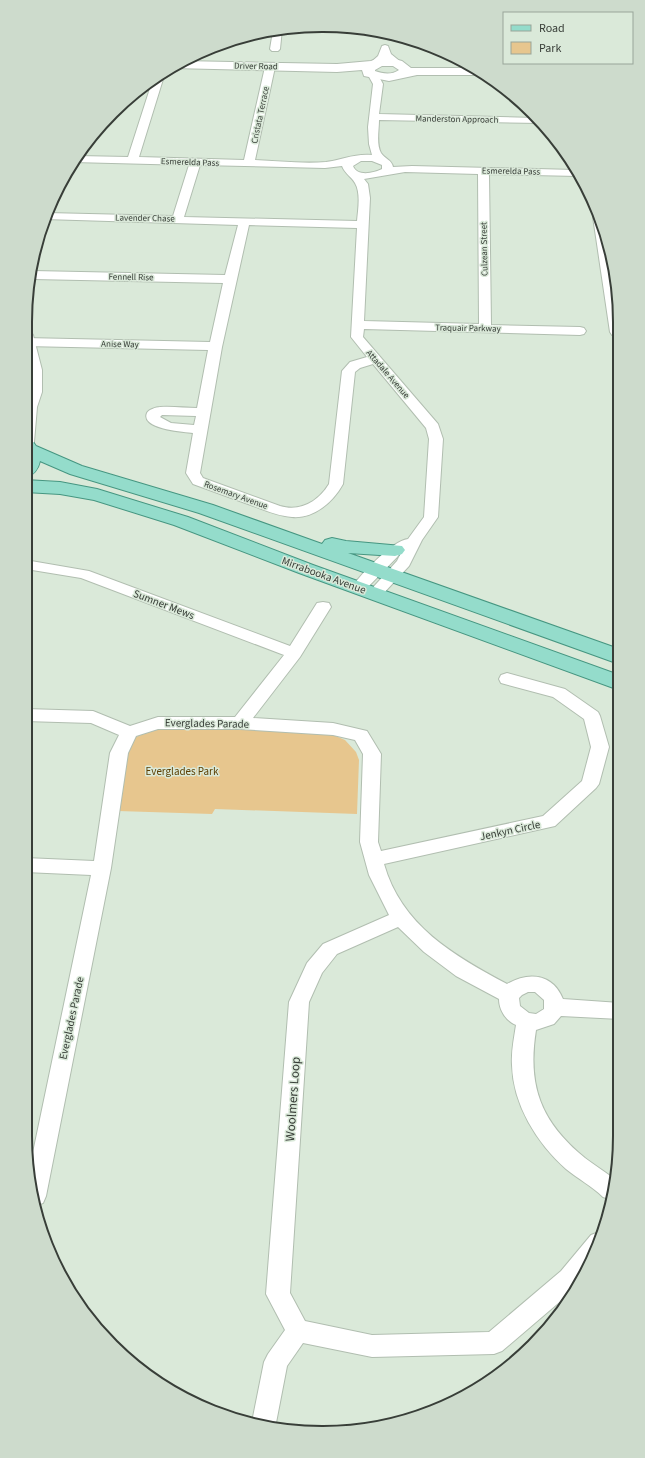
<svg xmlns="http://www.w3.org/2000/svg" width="645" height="1458" font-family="'Source Sans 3',sans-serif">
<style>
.green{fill:#e7c68e}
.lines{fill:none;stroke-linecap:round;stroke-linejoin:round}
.street-casing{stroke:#b1beb0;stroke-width:2}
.secondary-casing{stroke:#b1beb0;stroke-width:2}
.primary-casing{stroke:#469681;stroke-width:2}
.street{fill:#fff;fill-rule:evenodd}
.secondary{fill:#fff;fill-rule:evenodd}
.primary{fill:#94dccb;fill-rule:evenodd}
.labels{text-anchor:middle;stroke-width:3;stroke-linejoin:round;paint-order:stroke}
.far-street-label{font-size:9px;fill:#383e38;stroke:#dae9d9}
.street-label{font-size:11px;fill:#383e38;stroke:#dae9d9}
.park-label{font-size:11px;fill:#5b3e00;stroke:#dae9d9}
.near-street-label{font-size:13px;fill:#383e38;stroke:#dae9d9}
.rim{fill:none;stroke:#383e38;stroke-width:2}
</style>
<rect width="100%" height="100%" fill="#dae9d9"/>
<path class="green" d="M 160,728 L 239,728 L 331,734 L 345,740 L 356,752 L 359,760 L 357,814 L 215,809 L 212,814 L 118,811 L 126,755 L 133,738 Z"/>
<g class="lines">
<defs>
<path id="street" d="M 282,29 L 280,49 L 278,51 L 272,51 L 270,49 L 273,31 Z
M 385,45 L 388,46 L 391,54 L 402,63 L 400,65 L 394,65 L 386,59 L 377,66 L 371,66 L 369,64 L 378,56 L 382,46 Z
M 270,64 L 275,67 L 255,160 C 278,161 303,164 326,162 C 341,160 356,153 372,155 L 369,144 L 368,127 L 373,84 L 368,75 L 373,72 L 377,73 L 383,84 L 379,114 L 535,118 L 541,123 L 379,120 C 379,130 376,144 381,153 C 385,159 392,160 393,167 L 412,166 L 575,170 L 578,176 L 489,174 L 491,325 L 580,327 L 584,328 L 586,331 L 584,334 L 580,335 L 364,329 L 363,337 L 438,424 L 443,439 L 438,517 L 422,540 L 409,566 L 381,596 L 376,598 L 371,596 L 368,593 L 397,561 L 401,553 L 365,590 L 360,592 L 355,590 L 352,587 C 361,574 392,541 408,539 L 424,517 L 429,439 L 426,428 L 373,364 L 360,368 L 355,372 L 343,484 C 333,502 314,519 292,517 C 278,516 264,510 251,505 C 231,498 212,491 193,484 L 186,473 L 193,433 C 184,432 140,429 147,413 C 148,410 156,407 160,407 C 172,406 185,408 197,408 L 208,350 L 25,346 L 25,338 L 210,342 L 223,283 L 33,279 L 33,271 L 225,275 L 238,225 L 44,219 L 47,213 L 173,216 L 189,165 L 73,162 L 78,156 L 128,157 L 153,79 L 162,74 L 164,76 L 139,157 L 244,160 L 265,67 ZM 361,161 L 372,161 L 382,165 L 382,169 C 374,173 357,177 353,166 ZM 200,165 L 325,168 L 342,166 C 345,174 351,176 355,183 C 361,193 358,210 357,221 L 184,217 ZM 405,172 L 478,174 L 479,324 L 364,321 L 370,198 L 368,184 L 364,179 ZM 249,225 L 357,228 L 351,337 L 367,357 L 350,362 L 342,371 L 329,484 C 318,502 300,512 280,506 L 203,478 L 200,473 L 222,347 ZM 162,415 L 196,416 L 194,425 L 171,423 L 160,417 Z
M 596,207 L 612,262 L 617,300 L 618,335 L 612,335 L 610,332 L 592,210 Z
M 31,561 L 89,571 L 290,646 L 317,603 L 323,602 L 329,603 L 331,607 L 300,657 L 253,718 L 333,723 L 367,731 L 381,754 L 378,842 L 381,851 L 543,816 L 582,781 L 591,747 L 584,719 L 553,697 L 501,683 L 499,679 L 501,675 L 507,673 L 565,689 L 598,712 L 600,716 L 609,747 L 599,784 L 596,788 L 555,826 L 384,864 C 401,925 454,956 507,984 C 529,971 553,974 563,999 L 620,1003 L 620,1019 L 561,1016 L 554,1024 L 536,1030 C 527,1086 541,1122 585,1158 C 594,1165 604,1171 613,1178 L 609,1199 L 603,1197 C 592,1186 578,1179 566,1169 C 537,1143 513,1105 512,1065 C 511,1052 514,1038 516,1025 C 506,1021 499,1010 499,999 L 456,976 L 424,952 L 398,927 L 337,954 L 322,973 L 309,1002 L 290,1293 L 305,1321 L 372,1335 L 489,1332 L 561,1271 L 591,1235 L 599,1232 L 603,1233 L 582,1281 L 577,1287 L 502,1351 L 494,1354 L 372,1357 L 303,1343 L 287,1366 L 275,1428 L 265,1427 L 252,1422 L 264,1362 L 268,1354 L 285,1330 L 266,1294 L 289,1002 L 307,963 L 323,944 L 389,915 L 369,875 L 360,842 L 363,754 L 355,740 L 333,735 L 240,729 L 158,729 L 136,736 L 128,753 L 111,868 L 46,1196 L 43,1203 L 37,1205 L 30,1167 L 91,875 L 25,872 L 25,858 L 94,861 L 110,753 L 119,735 L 91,723 L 25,721 L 25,709 L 93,711 L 130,726 L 158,717 L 235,717 L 284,655 L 81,578 L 26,569 L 25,564 ZM 528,992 L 535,992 L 544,1000 L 544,1009 L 536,1014 L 529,1013 L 520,1006 L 519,998 L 522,995 Z"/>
<path id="secondary" d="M 379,58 L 390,58 L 402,61 L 411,68 L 469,68 L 482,75 L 417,75 L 389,81 L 364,76 L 362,70 L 337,72 L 172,68 L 182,61 L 337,64 L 371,61 ZM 382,66 L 393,66 L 399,70 C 392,75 383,74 375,71 L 375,70 Z
M 25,330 L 31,332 L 33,335 L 42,370 L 42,392 L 37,407 L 34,442 L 31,446 L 25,447 Z"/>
<path id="primary" d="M 25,438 L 31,439 L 36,446 L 82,466 L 213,505 L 322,544 L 325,540 L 332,538 L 346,541 L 402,546 L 405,550 L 402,554 L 395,556 L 348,553 L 619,649 L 619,664 L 199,513 L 70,474 L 40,461 C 38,470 34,475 25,478 Z
M 25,480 L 60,482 L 97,489 L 188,517 L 313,565 L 619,675 L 619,690 L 299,573 L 174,525 L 94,500 L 60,494 L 25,492 Z"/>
</defs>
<use href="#street" class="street-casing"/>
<use href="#secondary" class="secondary-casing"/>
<use href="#primary" class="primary-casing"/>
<use href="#street" class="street"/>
<use href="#secondary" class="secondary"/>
<use href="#primary" class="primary"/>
</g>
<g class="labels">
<g class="far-street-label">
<text transform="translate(256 66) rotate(1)" y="3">Driver Road</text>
<text transform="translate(260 115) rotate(-78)" y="3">Cristata Terrace</text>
<text transform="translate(457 119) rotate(1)" y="3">Manderston Approach</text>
<text transform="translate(190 162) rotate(2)" y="3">Esmerelda Pass</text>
<text transform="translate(511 171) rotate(1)" y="3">Esmerelda Pass</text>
<text transform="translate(145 218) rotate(1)" y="3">Lavender Chase</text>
<text transform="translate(484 249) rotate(-91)" y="3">Culzean Street</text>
<text transform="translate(131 277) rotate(1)" y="3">Fennell Rise</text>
<text transform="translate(468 328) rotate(1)" y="3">Traquair Parkway</text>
<text transform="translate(120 344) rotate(1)" y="3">Anise Way</text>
<text transform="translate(388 374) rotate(49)" y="3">Attadale Avenue</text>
<text transform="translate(236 495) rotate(20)" y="3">Rosemary Avenue</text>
</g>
<g class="street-label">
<text transform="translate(324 575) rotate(20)" y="4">Mirrabooka Avenue</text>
<text transform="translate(164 604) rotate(21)" y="4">Sumner Mews</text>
<text transform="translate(207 723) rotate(1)" y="4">Everglades Parade</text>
<text transform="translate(510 830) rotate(-12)" y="4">Jenkyn Circle</text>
<text transform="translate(71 1018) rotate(-78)" y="4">Everglades Parade</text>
</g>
<g class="park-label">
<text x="182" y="775">Everglades Park</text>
</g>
<g class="near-street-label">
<text transform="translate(292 1099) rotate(-86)" y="5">Woolmers Loop</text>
</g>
</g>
<path d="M0 0H645V1458H0ZM322 32H323A290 290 0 0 1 613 322V1136A290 290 0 0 1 323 1426H322A290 290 0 0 1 32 1136V322A290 290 0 0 1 322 32Z" fill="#cddbcc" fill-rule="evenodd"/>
<path class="rim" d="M322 32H323A290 290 0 0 1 613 322V1136A290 290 0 0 1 323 1426H322A290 290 0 0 1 32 1136V322A290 290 0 0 1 322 32Z"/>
<rect x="503" y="12" width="130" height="52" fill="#dae9d9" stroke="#99a599"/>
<rect x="511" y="25" width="20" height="6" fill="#94dccb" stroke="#99a599"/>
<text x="539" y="32" font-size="12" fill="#383e38">Road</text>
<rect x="511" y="42" width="20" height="12" fill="#e7c68e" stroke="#99a599"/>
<text x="539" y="52" font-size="12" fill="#383e38">Park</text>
</svg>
